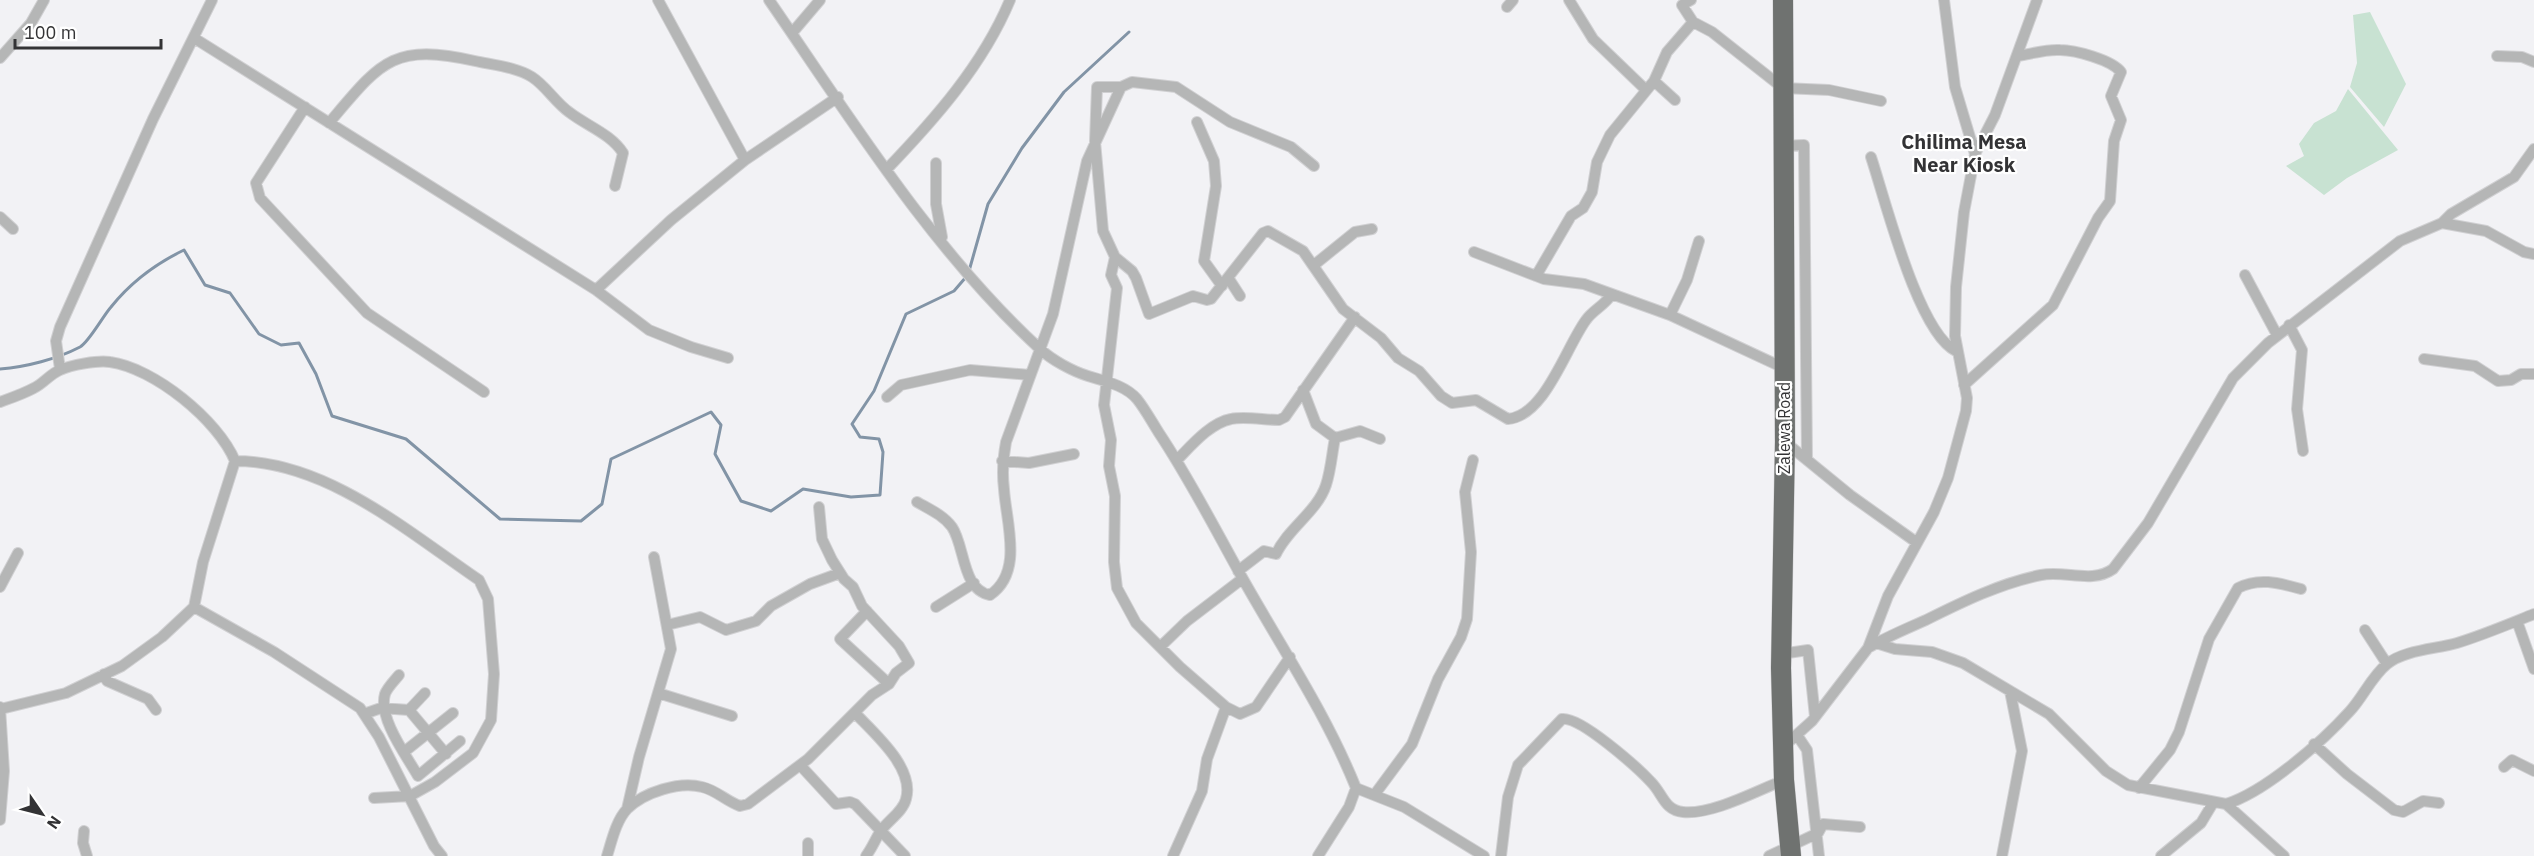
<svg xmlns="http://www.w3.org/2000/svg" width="2534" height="856" font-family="'IBM Plex Sans',sans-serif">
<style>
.park{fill:#c8e2d2}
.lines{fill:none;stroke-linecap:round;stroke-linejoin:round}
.stream{stroke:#8294a6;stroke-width:3}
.street-casing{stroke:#d0d0d2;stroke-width:12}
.highway-casing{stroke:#d0d0d2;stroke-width:21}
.street{stroke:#b5b6b6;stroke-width:10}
.highway{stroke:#6f7270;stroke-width:20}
.labels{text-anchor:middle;stroke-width:4.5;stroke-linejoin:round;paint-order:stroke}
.street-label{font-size:16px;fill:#333335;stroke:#fff}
.quarter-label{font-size:20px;font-weight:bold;fill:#333335;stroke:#fff}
</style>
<rect width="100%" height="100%" fill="#f2f2f5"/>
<path class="park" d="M 2370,12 L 2406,84 L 2384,127 L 2350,87 L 2357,63 L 2353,15 Z
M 2348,89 L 2398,150 L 2347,178 L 2324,195 L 2286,166 L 2304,156 L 2299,144 L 2314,123 L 2336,111 Z"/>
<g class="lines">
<path class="stream" d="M 969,271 L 988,204 L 1022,148 L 1064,92 L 1129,32
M 0,369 C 26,367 57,359 80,347 C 89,342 103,316 111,307 C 131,282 155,264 184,250 L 205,285 L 230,293 L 259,334 L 281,345 L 299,343 L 316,374 L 332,416 L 406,439 L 500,519 L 581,521 L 602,504 L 611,459 L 711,412 L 721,425 L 715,454 L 741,501 L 771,511 L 803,489 L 851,497 L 880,495 L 883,452 L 879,439 L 860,437 L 852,424 L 874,391 L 906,314 L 954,291 L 966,277"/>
<defs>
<path id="street" d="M 658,0 L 745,160
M 769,0 C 851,119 933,251 1040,349 C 1052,360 1072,371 1088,376 C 1104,381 1125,385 1137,399 C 1145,409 1152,422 1159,433 C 1189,478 1213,525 1239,572 C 1279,644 1325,711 1356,788 L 1404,807 L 1484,856
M 1569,0 L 1593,39 L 1645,89
M 1691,0 L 1682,5 L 1693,22 L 1712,32 L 1783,88 L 1829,90 L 1881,101
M 1944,0 L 1955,87 L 1975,154
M 1507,7 L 1513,0
M 792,33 L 820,0
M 194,38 L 596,290 L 649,330 L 691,347 L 728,358
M 2497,56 L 2522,57 L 2534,62
M 0,58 L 31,23 L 44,0
M 1121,87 L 1097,87 L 1095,141 L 1103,231 L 1115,257 L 1132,271 L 1136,278 L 1149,314 L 1193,296 L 1207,300 L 1211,299 L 1263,233 L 1268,231 L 1303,251 L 1343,309 L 1381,338 L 1398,358 L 1419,371 L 1441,396 L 1452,403 L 1476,400 L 1508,419 C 1545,416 1566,347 1586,320 C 1593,310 1604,306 1612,294
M 1675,100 L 1654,81 L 1667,52 L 1693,22
M 305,107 L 256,183 L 260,198 L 367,313 L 484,392
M 1197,122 L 1214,161 L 1216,186 L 1204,261 L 1222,286
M 329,123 C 380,63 392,42 475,61 C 493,65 516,67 532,77 C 546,86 555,102 569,112 C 587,126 611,134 623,153 L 615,186
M 1782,146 L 1804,145 L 1807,460
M 1871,157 C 1885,199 1918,333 1956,351
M 936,163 L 936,204 L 942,237
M 886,170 C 934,120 983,65 1010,0
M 0,217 L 13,229
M 2442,223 L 2486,231 L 2524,252 L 2534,254
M 1474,252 L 1544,279 L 1584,284 L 1670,315 L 1784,368
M 1115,257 L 1111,275 L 1117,288 L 1104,405 L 1111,440 L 1109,466 L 1115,496 L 1114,562 L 1117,588 L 1136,623 L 1180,667 L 1226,707 L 1240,714 L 1256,707 L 1290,657
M 1314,265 L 1355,232 L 1372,229
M 2245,275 L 2277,335
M 1536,276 L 1571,216 L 1583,208 L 1592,192 L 1597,162 L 1610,135 L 1654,81
M 1229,279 L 1240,296
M 596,290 L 671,220 L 745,160 L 838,97
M 1670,315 L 1687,280 L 1699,241
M 2289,325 L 2302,350 L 2297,409 L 2303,451
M 2424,359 L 2475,366 L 2498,381 L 2511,380 L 2521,374 L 2534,374
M 60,369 L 56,341 L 60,327 L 153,119 L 212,0
M 1964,385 L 2053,305 L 2098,218 L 2110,201 L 2114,141 L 2121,120 L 2111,96 L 2121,72 C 2112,60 2075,50 2060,50 C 2046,49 2031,54 2018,56
M 887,397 L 901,385 L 970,370 L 1030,375
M 0,402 C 11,398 23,394 34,388 C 43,384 50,374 60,370 C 71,365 98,360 110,362 C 154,368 218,420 235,461 L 203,562 L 194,607 L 162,637 L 122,666 L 66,693 L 1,709
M 1335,438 L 1360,431 L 1380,439
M 1785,442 L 1850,495 L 1916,542
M 1177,460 C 1191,446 1210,423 1231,419 C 1245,416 1264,420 1279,420 L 1285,417 L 1355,317
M 235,461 C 326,461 407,531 479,580 L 488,599 L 494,674 L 491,720 L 473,753 L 435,782 L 410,796 L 374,798
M 1002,461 L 1029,463 L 1074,454
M 917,502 C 929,509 943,515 952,527 C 965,546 962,590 990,595 C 1024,572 1006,522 1004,489 C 1002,473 1003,458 1006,442 L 1053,314 L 1087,161 L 1121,87 L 1132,82 L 1176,87 L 1230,122 L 1291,147 L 1314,166
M 1238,571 L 1264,551 L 1276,554 C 1288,528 1317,512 1326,485 C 1331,470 1332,453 1335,438 L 1316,424 L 1303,390
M 0,587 L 18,553
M 194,607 L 274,652 L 360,708 L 379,737 L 434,846 L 442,856
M 936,607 L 974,583
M 867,611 L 840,639 L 889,684
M 2517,621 L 2534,669
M 667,625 L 700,617 L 726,630 L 756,621 L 771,606 L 810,584 L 840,573
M 2365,630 L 2387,664
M 1876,643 L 1895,649 L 1932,652 L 1963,663 L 2049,714 L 2106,771 L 2128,785 L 2226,804 L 2284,856
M 1160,647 L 1187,621 L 1242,579
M 1868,648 C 1886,637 1906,629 1926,620 C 1962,602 2001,583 2041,575 C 2065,570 2092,584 2113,569 L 2148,523 L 2233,378 L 2268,343 L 2400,241 L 2442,223 L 2451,214 L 2514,177 L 2534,149
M 1781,654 L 1808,650 L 1815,717
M 104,674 L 107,681 L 148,699 L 156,710
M 399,675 C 394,681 387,688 385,694 C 378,718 406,755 418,776 L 460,741
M 658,693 L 732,716
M 0,707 L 4,771 L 0,820
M 409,710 L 425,693
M 855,713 C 874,733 915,768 906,799 C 903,812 887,821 880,832 C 875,840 872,848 866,856
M 364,714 L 381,708 L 409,710 L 446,754
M 1797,735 L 1807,750 L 1819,856
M 2314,744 L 2347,774 L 2394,810 L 2403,812 L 2423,801 L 2439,803
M 1783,747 L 1812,721 L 1868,648 L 1888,596 L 1934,512 L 1948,478 L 1966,411 L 1967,398 L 1955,336 L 1956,287 L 1964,212 L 1975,154 L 1995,115 L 2037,0
M 404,752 L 453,713
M 800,765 L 836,804 L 850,802 L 855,804 L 905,856
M 2504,767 L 2512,760 L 2534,771
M 2139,788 L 2170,750 L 2179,732 L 2209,639 L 2238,588 C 2259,577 2279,583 2301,589
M 1375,794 L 1412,744 L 1438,679 L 1461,637 L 1467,619 L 1471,552 L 1465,492 L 1473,460
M 2226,804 C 2265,792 2322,742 2350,711 C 2363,697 2372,676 2387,664 C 2404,650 2436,649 2457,643 C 2483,635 2509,624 2534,614
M 627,809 L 639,757 L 671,649 L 654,557
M 84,831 L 83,843 L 87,856
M 607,856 C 612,840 616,821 627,809 C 644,792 680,781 702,787 C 716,790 726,801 740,806 L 748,804 L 808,759 L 872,695 L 889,684 L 896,673 L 909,663 L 899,646 L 862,606 L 853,587 L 844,579 L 832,560 L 822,539 L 819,507
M 808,856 L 808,843
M 1173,856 L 1202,791 L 1207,759 L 1226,707
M 1318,856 L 1349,807 L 1356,788
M 1501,856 L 1508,797 L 1518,765 L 1562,719 C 1580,716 1638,768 1651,782 C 1663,794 1664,810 1683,812 C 1712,815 1756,791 1784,780
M 1769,856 L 1818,833 L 1823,824 L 1860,827
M 2002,856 L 2022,751 L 2010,691
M 2161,856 L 2201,823 L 2213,803"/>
<path id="highway" d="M 1783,0 L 1785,442 L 1781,668 L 1784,780 L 1791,856"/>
</defs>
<use href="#street" class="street-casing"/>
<use href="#highway" class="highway-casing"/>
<use href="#street" class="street"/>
<use href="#highway" class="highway"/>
</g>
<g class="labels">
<g class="street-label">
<text transform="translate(1784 428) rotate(-90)" y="6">Zalewa Road</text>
</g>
<g class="quarter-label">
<text x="1964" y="149">Chilima Mesa<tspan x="1964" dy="23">Near Kiosk</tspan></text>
</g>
</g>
<g transform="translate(42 814) rotate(125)" stroke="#ffffff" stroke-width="4.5" paint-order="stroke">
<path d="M0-4.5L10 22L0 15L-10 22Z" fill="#333335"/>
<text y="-9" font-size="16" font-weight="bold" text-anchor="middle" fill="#333335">N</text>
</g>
<path d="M15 39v9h146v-9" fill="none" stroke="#333335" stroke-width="3"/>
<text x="24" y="39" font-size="18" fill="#333335" stroke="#ffffff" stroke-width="4.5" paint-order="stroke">100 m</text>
</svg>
